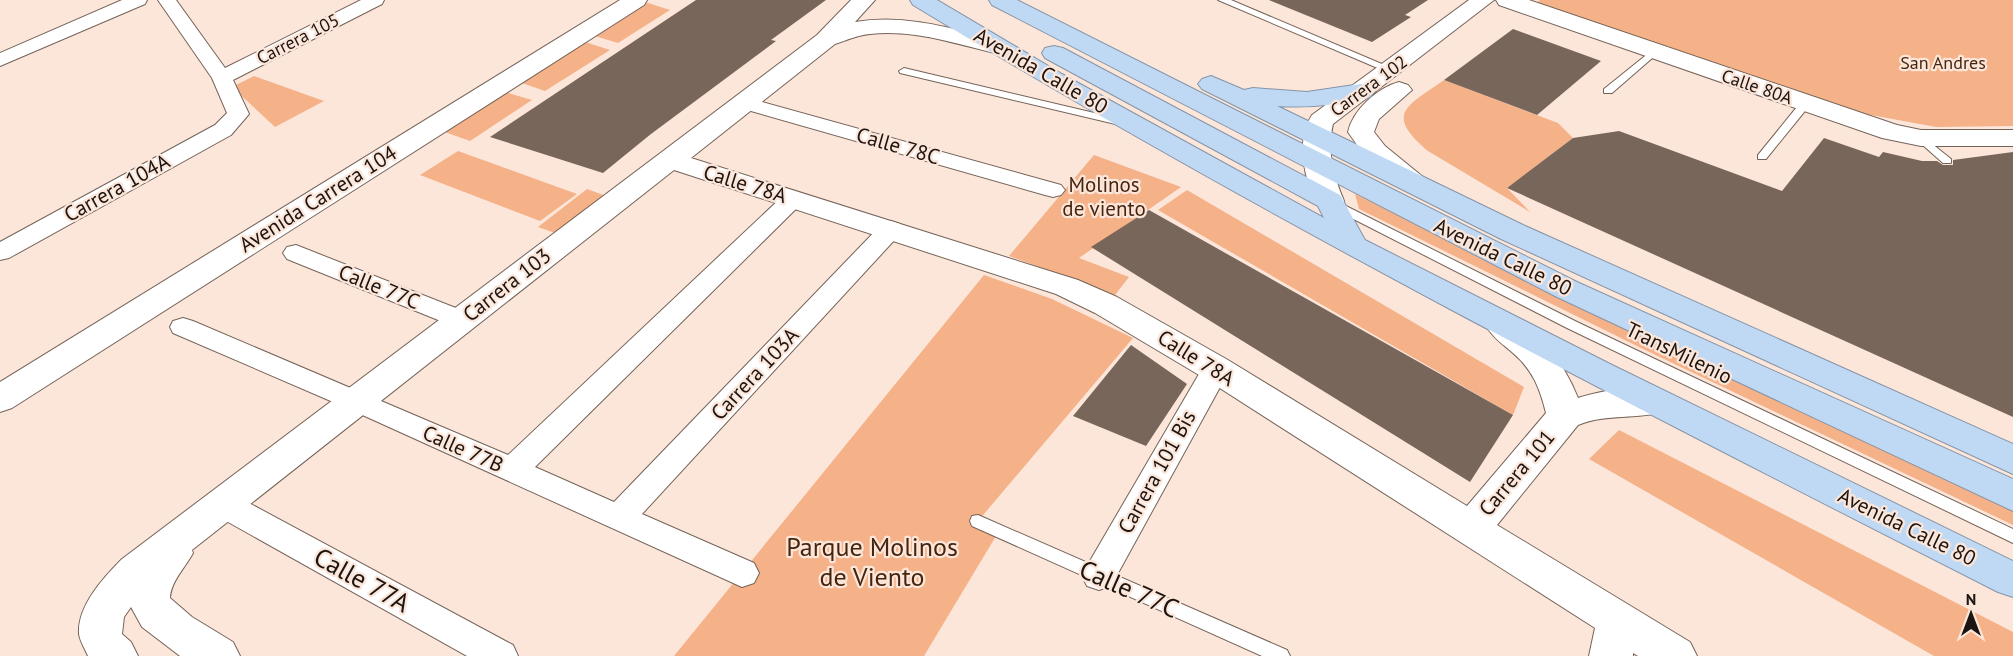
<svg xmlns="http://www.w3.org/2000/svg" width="2013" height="656" font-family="'PT Sans',sans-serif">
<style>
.green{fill:#f5b187}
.building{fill:#78665b}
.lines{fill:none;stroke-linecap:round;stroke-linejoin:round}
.lane-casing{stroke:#756358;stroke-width:2}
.street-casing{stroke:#756358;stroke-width:2}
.secondary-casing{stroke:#756358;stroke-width:2}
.highway-casing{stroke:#8694a5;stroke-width:2}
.lane{fill:#fff;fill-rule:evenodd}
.street{fill:#fff;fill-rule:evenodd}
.secondary{fill:#fff;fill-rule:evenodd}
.highway{fill:#bfd9f5;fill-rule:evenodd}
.labels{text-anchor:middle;stroke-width:4.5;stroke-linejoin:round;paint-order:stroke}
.far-street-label{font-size:18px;fill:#1b1410;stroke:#fce6da}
.far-park-label{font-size:18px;fill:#46250f;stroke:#fce6da}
.street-label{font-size:21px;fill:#1b1410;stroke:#fce6da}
.park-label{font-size:21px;fill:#46250f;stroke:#fce6da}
.near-park-label{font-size:26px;fill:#46250f;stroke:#fce6da}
.near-street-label{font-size:26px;fill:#1b1410;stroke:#fce6da}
</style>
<rect width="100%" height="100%" fill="#fce6da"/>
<path class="green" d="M 1540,0 L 2013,0 L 2013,126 L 1936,127 L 1860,113 L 1536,3 Z
M 642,1 L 670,10 L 618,43 L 588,34 Z
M 582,41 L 610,50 L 545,91 L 516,81 Z
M 254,76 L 324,101 L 275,127 L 232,87 Z
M 1444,80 L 1558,123 L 1573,138 L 1507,188 L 1530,212 L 1428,151 C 1383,113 1408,106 1444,80 Z
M 505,92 L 532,100 L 470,141 L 442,131 Z
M 458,151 L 577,194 L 540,221 L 420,175 Z
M 1094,155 L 1181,187 L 1079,258 L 1129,277 L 1115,295 L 1009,256 Z
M 587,189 L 606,196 L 558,234 L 538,227 Z
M 1187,190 L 1524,387 L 1513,415 L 1158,210 Z
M 1355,194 L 1641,334 L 2013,510 L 2013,525 L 1641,348 L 1359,209 Z
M 984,275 L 1052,299 L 1133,338 L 978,521 L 999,531 L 924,656 L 674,656 Z
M 1619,430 L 2013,632 L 2013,656 L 1934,656 L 1589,459 Z"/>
<path class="building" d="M 696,0 L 826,0 L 771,40 L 776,41 L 651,134 L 603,173 L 490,137 Z
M 1269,0 L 1428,0 L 1405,15 L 1411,17 L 1372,42 Z
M 1513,29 L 1601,61 L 1537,115 L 1444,80 Z
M 1619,131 L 1782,191 L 1824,138 L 1879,157 L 1883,152 L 1922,161 L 1937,161 L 1943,165 L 1953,165 L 1953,160 L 2013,152 L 2013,417 L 1507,188 L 1573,138 Z
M 1149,210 L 1513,415 L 1470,482 L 1091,247 Z
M 1131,345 L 1187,384 L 1146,446 L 1073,416 Z"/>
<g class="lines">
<defs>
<path id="lane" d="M 1218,0 L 1231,0 L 1396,70 L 1395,72 L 1387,72 Z
M 1655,48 L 1658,49 L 1658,53 L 1612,93 L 1604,93 L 1604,89 Z
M 904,68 L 1124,120 L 1129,123 L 1124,126 L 900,73 L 899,71 Z
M 1805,101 L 1810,104 L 1809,106 L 1766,159 L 1758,159 L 1758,155 L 1801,102 Z
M 1921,135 L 1951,159 L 1951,163 L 1943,163 L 1917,140 L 1915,138 Z
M 1334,200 L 1577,322 L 2013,529 L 2013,543 L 1567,328 L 1330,207 L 1328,204 L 1330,201 Z
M 978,515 L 1287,650 L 1290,656 L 1262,656 L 972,526 L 970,521 L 972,516 Z"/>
<path id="street" d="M 122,0 L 147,0 L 145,4 L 0,66 L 0,53 Z
M 158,0 L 176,0 L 225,68 L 361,0 L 384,0 L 382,4 L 233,80 L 249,114 L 231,135 L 9,258 L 0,260 L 0,242 L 215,125 L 227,113 L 212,78 Z
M 744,97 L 1061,185 L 1065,190 L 1061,195 L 1053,197 L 1045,195 L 737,107 L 733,103 L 737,99 Z
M 793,192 L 801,194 L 805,199 L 801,204 L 535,467 L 614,502 L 882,224 L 891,221 L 900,224 L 903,229 L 900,234 L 642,514 L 754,563 L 759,573 L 754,583 L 742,587 L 347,408 L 173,333 L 170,327 L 173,321 L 183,318 L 193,321 L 508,455 L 785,194 Z
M 296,245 L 471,314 L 475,320 L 471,326 L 462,329 L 453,326 L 287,259 L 283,253 L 287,247 Z
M 1216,359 L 1226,362 L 1230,369 L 1111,586 L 1099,590 L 1087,586 L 1082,576 L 1087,566 L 1206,362 Z
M 223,491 L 234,495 L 513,645 L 518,656 L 467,656 L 212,513 L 207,504 L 212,495 Z"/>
<path id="secondary" d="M 620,0 L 647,0 L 644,5 L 12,408 L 0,412 L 0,382 Z
M 851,0 L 875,0 L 855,22 C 907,13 957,30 1007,42 L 1010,47 L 1007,52 L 998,54 C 957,44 913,29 870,34 C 858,35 847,40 835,44 L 691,158 L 1078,280 L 1117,297 L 1228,360 L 1467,506 L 1546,413 C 1540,389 1533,370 1513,353 C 1504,345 1493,338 1487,327 L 1491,319 C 1530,308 1566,367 1578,398 C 1605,389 1640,385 1667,393 L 1673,402 L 1667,411 C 1638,420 1607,413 1578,425 L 1497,525 L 1690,642 L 1697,656 L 1638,656 L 1633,653 L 1633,656 L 1589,656 L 1595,628 L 1204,378 L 1095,313 L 1056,294 L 674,170 L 192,550 L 193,553 C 185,568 171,581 170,598 L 192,617 L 233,642 L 240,656 L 180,656 L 142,627 L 131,607 L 124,617 L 122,634 L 131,642 L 138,656 L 88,656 C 85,649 80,641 79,634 C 77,606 104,577 122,559 L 817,35 Z
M 1469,0 L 1494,0 L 1333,124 C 1326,151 1334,177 1344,201 L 1340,207 L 1330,210 L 1320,207 C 1304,184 1295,140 1312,115 Z
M 1496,0 L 1529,0 L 1897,125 L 1921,130 L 2013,130 L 2013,146 L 1921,146 L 1882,138 L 1499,5 Z
M 1399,82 L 1408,85 L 1412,90 L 1379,119 L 1374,132 L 1385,146 L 1423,177 L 1427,183 L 1423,189 C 1394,196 1363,154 1348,132 C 1353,110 1377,88 1399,82 Z"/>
<path id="highway" d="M 910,0 L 937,0 L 1062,74 L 1324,218 L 1318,206 L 1045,58 L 1042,53 L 1045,48 L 1054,46 L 1063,48 L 1340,195 L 1365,240 L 1610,364 L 2013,561 L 2013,597 L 1998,592 C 1631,406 1265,219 913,5 Z
M 989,0 L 1017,0 L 1577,282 L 2013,479 L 2013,511 L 1555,296 L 992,5 Z
M 1211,76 L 1244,90 L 1253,88 L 1307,92 L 1361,84 L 1370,87 L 1374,92 L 1370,97 C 1339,105 1308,108 1277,106 L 1523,225 L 2013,444 L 2013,474 L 1501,239 L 1202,89 L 1198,84 L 1202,79 Z"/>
</defs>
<use href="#lane" class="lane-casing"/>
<use href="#street" class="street-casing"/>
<use href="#secondary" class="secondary-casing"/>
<use href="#highway" class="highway-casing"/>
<use href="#lane" class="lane"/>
<use href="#street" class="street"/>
<use href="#secondary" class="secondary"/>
<use href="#highway" class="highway"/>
</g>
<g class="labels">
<g class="far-street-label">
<text transform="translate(298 39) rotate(-27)" y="6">Carrera 105</text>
<text transform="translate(1369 86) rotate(-36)" y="6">Carrera 102</text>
<text transform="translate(1757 87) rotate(19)" y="6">Calle 80A</text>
</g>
<g class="far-park-label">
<text x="1943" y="69">San Andres</text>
</g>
<g class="street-label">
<text transform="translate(1041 71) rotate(30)" y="7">Avenida Calle 80</text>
<text transform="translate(898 146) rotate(16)" y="7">Calle 78C</text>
<text transform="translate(745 184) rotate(17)" y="7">Calle 78A</text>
<text transform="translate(117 188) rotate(-29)" y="7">Carrera 104A</text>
<text transform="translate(318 199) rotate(-32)" y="7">Avenida Carrera 104</text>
<text transform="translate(1503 257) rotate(26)" y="7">Avenida Calle 80</text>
<text transform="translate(507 285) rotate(-38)" y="7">Carrera 103</text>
<text transform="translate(379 287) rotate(22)" y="7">Calle 77C</text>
<text transform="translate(1679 353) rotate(26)" y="7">TransMilenio</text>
<text transform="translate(1196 358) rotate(32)" y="7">Calle 78A</text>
<text transform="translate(755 374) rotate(-47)" y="7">Carrera 103A</text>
<text transform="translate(463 449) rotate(24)" y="7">Calle 77B</text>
<text transform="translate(1157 472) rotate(-61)" y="7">Carrera 101 Bis</text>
<text transform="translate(1517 473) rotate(-50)" y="7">Carrera 101</text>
<text transform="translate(1907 527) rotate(26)" y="7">Avenida Calle 80</text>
</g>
<g class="park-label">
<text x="1104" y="192">Molinos<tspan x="1104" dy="24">de viento</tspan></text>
</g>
<g class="near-park-label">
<text x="872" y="556">Parque Molinos<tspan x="872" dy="30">de Viento</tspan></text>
</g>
<g class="near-street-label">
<text transform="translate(362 580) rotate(29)" y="9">Calle 77A</text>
<text transform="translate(1129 589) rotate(24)" y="9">Calle 77C</text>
</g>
</g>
<g transform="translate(1971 614)" stroke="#fce6da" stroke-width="4.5" paint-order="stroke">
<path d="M0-4.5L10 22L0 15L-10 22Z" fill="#1b1410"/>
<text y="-9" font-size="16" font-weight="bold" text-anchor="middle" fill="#1b1410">N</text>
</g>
</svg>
